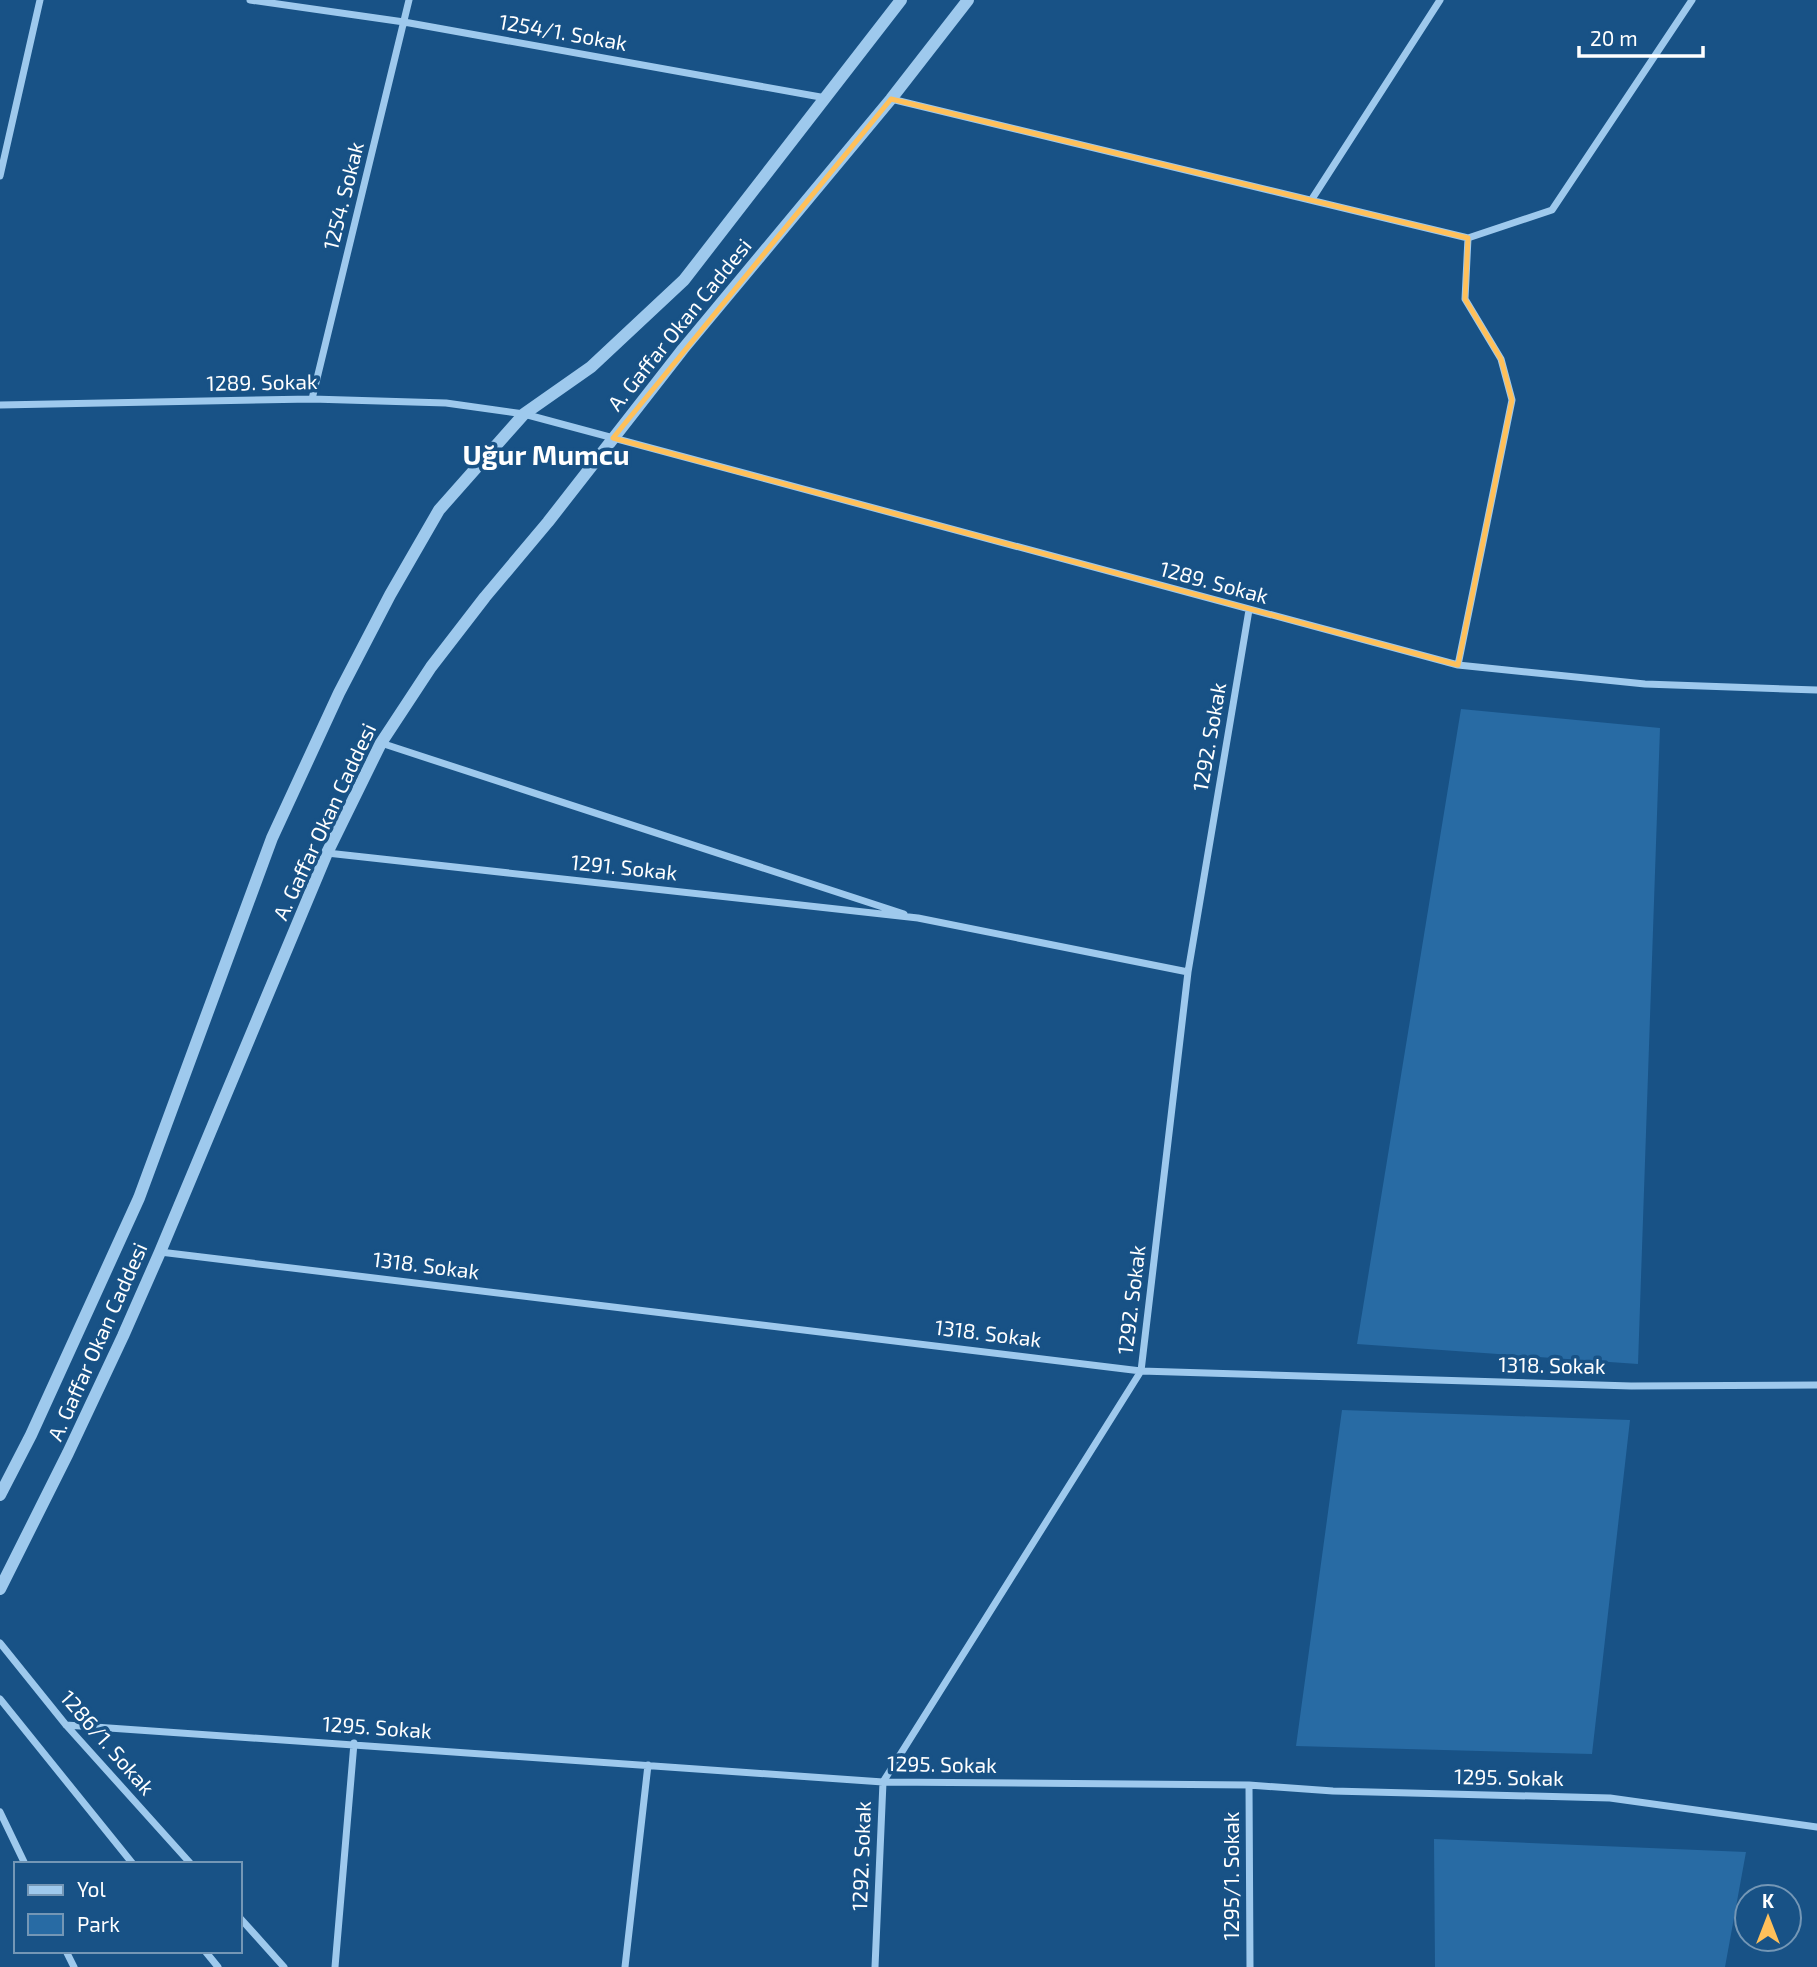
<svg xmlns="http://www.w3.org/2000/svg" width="1817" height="1967" font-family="'Exo 2',sans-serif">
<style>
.green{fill:#286ba4}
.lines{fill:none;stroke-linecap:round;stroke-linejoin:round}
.minor{stroke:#9ec9ed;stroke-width:7}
.tertiary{stroke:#9ec9ed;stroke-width:12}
.marked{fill:none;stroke:#ffc05a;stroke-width:5;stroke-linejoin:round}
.labels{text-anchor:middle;stroke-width:7;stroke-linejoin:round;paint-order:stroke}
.street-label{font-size:21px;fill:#fff;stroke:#185286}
.district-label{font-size:28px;font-weight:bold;fill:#fff;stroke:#185286}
</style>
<rect width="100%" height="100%" fill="#185286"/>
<path class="green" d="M 1461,709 L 1660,728 L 1638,1364 L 1357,1344 Z
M 1342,1410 L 1630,1420 L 1592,1754 L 1296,1746 Z
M 1434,1839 L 1746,1852 L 1725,1967 L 1435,1967 Z"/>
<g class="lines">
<path class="minor" d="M 250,0 L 404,22 L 826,98
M 891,99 L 1468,238 L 1465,299 L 1501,359 L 1512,400 L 1458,665
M 0,176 L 40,0
M 1312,199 L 1440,0
M 1468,238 L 1552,210 L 1692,0
M 312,399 L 409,0
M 0,405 L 312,399 L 446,403 L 524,414 L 1458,665 L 1645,684 L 1817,690
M 381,743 L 904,914
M 327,853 L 918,918 L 1188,972
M 160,1252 L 1141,1371 L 1631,1386 L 1817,1385
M 0,1643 L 66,1725 L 191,1864
M 0,1699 L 133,1864
M 66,1725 L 883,1782 L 1249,1785 L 1333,1791 L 1610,1798 L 1817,1827
M 1249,1785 L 1250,1967
M 0,1812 L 25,1864
M 240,1918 L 284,1967
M 66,1951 L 74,1967
M 205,1951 L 218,1967
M 335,1967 L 354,1743
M 625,1967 L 648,1765
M 875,1967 L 883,1782 L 1141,1371 L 1188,972 L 1249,610"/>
<path class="tertiary" d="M 0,1495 L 31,1435 L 139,1198 L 272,838 L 339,693 L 390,595 L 439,510 L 524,414 L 591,367 L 684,280 L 901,0
M 0,1589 L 68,1453 L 123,1336 L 160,1252 L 327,853 L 381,743 L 431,667 L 485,597 L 548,522 L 683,349 L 891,99 L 968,0"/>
</g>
<path class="marked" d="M 891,99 L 1468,238 L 1465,299 L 1501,359 L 1512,400 L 1458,665 L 613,438 Z"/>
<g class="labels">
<g class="street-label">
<text transform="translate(563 33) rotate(10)" y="7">1254/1. Sokak</text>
<text transform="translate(344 196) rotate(-76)" y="7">1254. Sokak</text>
<text transform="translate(680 325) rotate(-51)" y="7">A. Gaffar Okan Caddesi</text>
<text transform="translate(262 383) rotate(-1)" y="7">1289. Sokak</text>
<text transform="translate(1214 583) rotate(15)" y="7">1289. Sokak</text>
<text transform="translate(1210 737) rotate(-80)" y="7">1292. Sokak</text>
<text transform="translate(325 822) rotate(-65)" y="7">A. Gaffar Okan Caddesi</text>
<text transform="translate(624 868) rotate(6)" y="7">1291. Sokak</text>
<text transform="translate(426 1266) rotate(7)" y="7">1318. Sokak</text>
<text transform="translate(1132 1300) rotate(-83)" y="7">1292. Sokak</text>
<text transform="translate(988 1334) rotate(7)" y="7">1318. Sokak</text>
<text transform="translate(98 1342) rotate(-66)" y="7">A. Gaffar Okan Caddesi</text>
<text transform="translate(1552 1366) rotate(1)" y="7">1318. Sokak</text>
<text transform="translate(377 1728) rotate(4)" y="7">1295. Sokak</text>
<text transform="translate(107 1743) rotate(49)" y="7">1286/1. Sokak</text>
<text transform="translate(942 1765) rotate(1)" y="7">1295. Sokak</text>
<text transform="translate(1509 1778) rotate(1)" y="7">1295. Sokak</text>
<text transform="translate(862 1856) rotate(-88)" y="7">1292. Sokak</text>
<text transform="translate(1232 1876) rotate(-90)" y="7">1295/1. Sokak</text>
</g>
<g class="district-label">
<text x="546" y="465">Uğur Mumcu</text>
</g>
</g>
<rect x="14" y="1862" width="228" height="91" fill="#185286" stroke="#7497b6" stroke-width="2"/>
<rect x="28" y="1885" width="35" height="10" fill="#9ec9ed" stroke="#7497b6" stroke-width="2"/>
<text x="77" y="1897" font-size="21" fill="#ffffff">Yol</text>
<rect x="28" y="1914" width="35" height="21" fill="#286ba4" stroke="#7497b6" stroke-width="2"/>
<text x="77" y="1932" font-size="21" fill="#ffffff">Park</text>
<g transform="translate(1768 1918)"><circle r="33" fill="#185286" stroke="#7497b6" stroke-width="2"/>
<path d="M0-5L12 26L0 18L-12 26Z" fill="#ffc05a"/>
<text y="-10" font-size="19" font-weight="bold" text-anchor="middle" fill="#ffffff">K</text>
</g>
<path d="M1579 46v10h124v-10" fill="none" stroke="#ffffff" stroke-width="3.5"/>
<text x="1590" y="46" font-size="21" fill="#ffffff" stroke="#185286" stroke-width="5" paint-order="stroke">20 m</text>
</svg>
